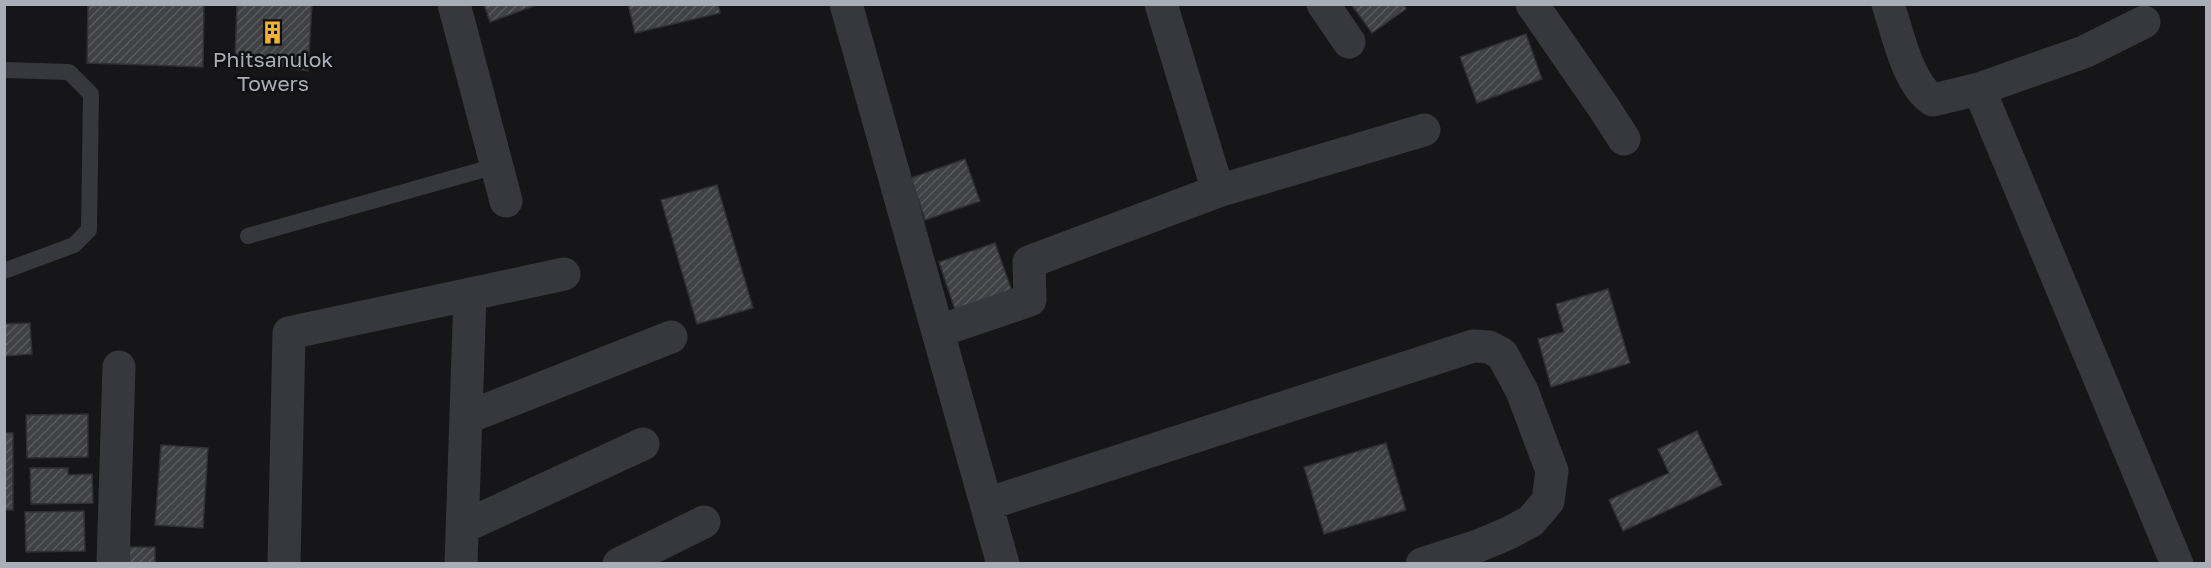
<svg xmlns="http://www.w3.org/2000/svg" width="2211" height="568" font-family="'Golos Text',sans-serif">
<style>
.building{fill:url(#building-hatch);stroke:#303034;stroke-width:1.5}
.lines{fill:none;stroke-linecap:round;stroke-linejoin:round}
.service{stroke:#37383d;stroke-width:16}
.minor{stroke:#37383d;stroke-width:33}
.labels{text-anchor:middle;stroke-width:5;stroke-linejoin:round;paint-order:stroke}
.poi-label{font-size:21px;fill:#a8adb8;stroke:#111113}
</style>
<defs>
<pattern id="building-hatch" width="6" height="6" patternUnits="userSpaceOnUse" patternTransform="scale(1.5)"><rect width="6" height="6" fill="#404145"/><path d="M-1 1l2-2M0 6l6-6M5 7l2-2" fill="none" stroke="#595a5e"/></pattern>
</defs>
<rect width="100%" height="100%" fill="#161618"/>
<path class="building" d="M 88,4 L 204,4 L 203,67 L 87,63 Z
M 237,4 L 312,4 L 308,71 L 235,59 Z
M 484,4 L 539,4 L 490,22 Z
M 628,4 L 718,4 L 720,13 L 635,33 Z
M 1351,4 L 1404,4 L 1406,9 L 1372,33 Z
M 1526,34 L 1542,79 L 1477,103 L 1460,57 Z
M 965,159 L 980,201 L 925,220 L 911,178 Z
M 717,185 L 753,308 L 697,324 L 661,200 Z
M 995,243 L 1013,294 L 956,313 L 939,262 Z
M 1608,289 L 1630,363 L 1551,387 L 1538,339 L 1564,332 L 1556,304 Z
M 30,323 L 32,354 L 4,356 L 4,324 Z
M 88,414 L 88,457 L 27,458 L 26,415 Z
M 1697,431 L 1722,485 L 1623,531 L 1609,500 L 1669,473 L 1658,449 Z
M 4,433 L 13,433 L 13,510 L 4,510 Z
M 1386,443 L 1406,510 L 1324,534 L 1304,467 Z
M 161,445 L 208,448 L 203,528 L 155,525 Z
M 30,468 L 68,468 L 68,475 L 92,474 L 93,503 L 31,504 Z
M 84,511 L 85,551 L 26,552 L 25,512 Z
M 129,547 L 155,547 L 155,564 L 129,564 Z"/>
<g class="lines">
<path class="service" d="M 4,70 L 69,72 L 91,94 L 89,230 L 74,245 L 4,271
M 248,236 L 496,166"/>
<path class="minor" d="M 454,4 L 506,201
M 846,4 L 1003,564
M 1161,4 L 1218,191
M 1323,4 L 1349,42
M 1532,4 L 1604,108 L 1624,139
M 1888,4 C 1897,31 1908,85 1933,100 L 1979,89 L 2084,52 L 2144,22
M 1979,89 L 2177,564
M 939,331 L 1030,300 L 1029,262 L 1218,191 L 1424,130
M 466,418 L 671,337
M 987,504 L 1473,346 L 1489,347 L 1502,354 L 1522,391 L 1552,471 L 1548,501 L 1531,521 L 1509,533 L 1478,546 L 1422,564
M 463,527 L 643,444
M 113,564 L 119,367
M 284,564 L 289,333 L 564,274
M 461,564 L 470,294
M 619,564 L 704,522"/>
</g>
<defs>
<symbol id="building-bare" viewBox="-9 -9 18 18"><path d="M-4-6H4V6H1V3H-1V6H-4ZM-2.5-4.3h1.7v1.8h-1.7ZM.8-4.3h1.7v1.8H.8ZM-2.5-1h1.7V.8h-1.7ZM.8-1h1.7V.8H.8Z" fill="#f2b134" stroke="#111113" stroke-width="2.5" paint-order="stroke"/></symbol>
</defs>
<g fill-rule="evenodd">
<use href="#building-bare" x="256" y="16" width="33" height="33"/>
</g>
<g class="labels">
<g class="poi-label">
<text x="273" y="67">Phitsanulok<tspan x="273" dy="24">Towers</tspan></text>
</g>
</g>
<rect width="2211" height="568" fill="none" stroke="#a8adb8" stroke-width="12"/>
</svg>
